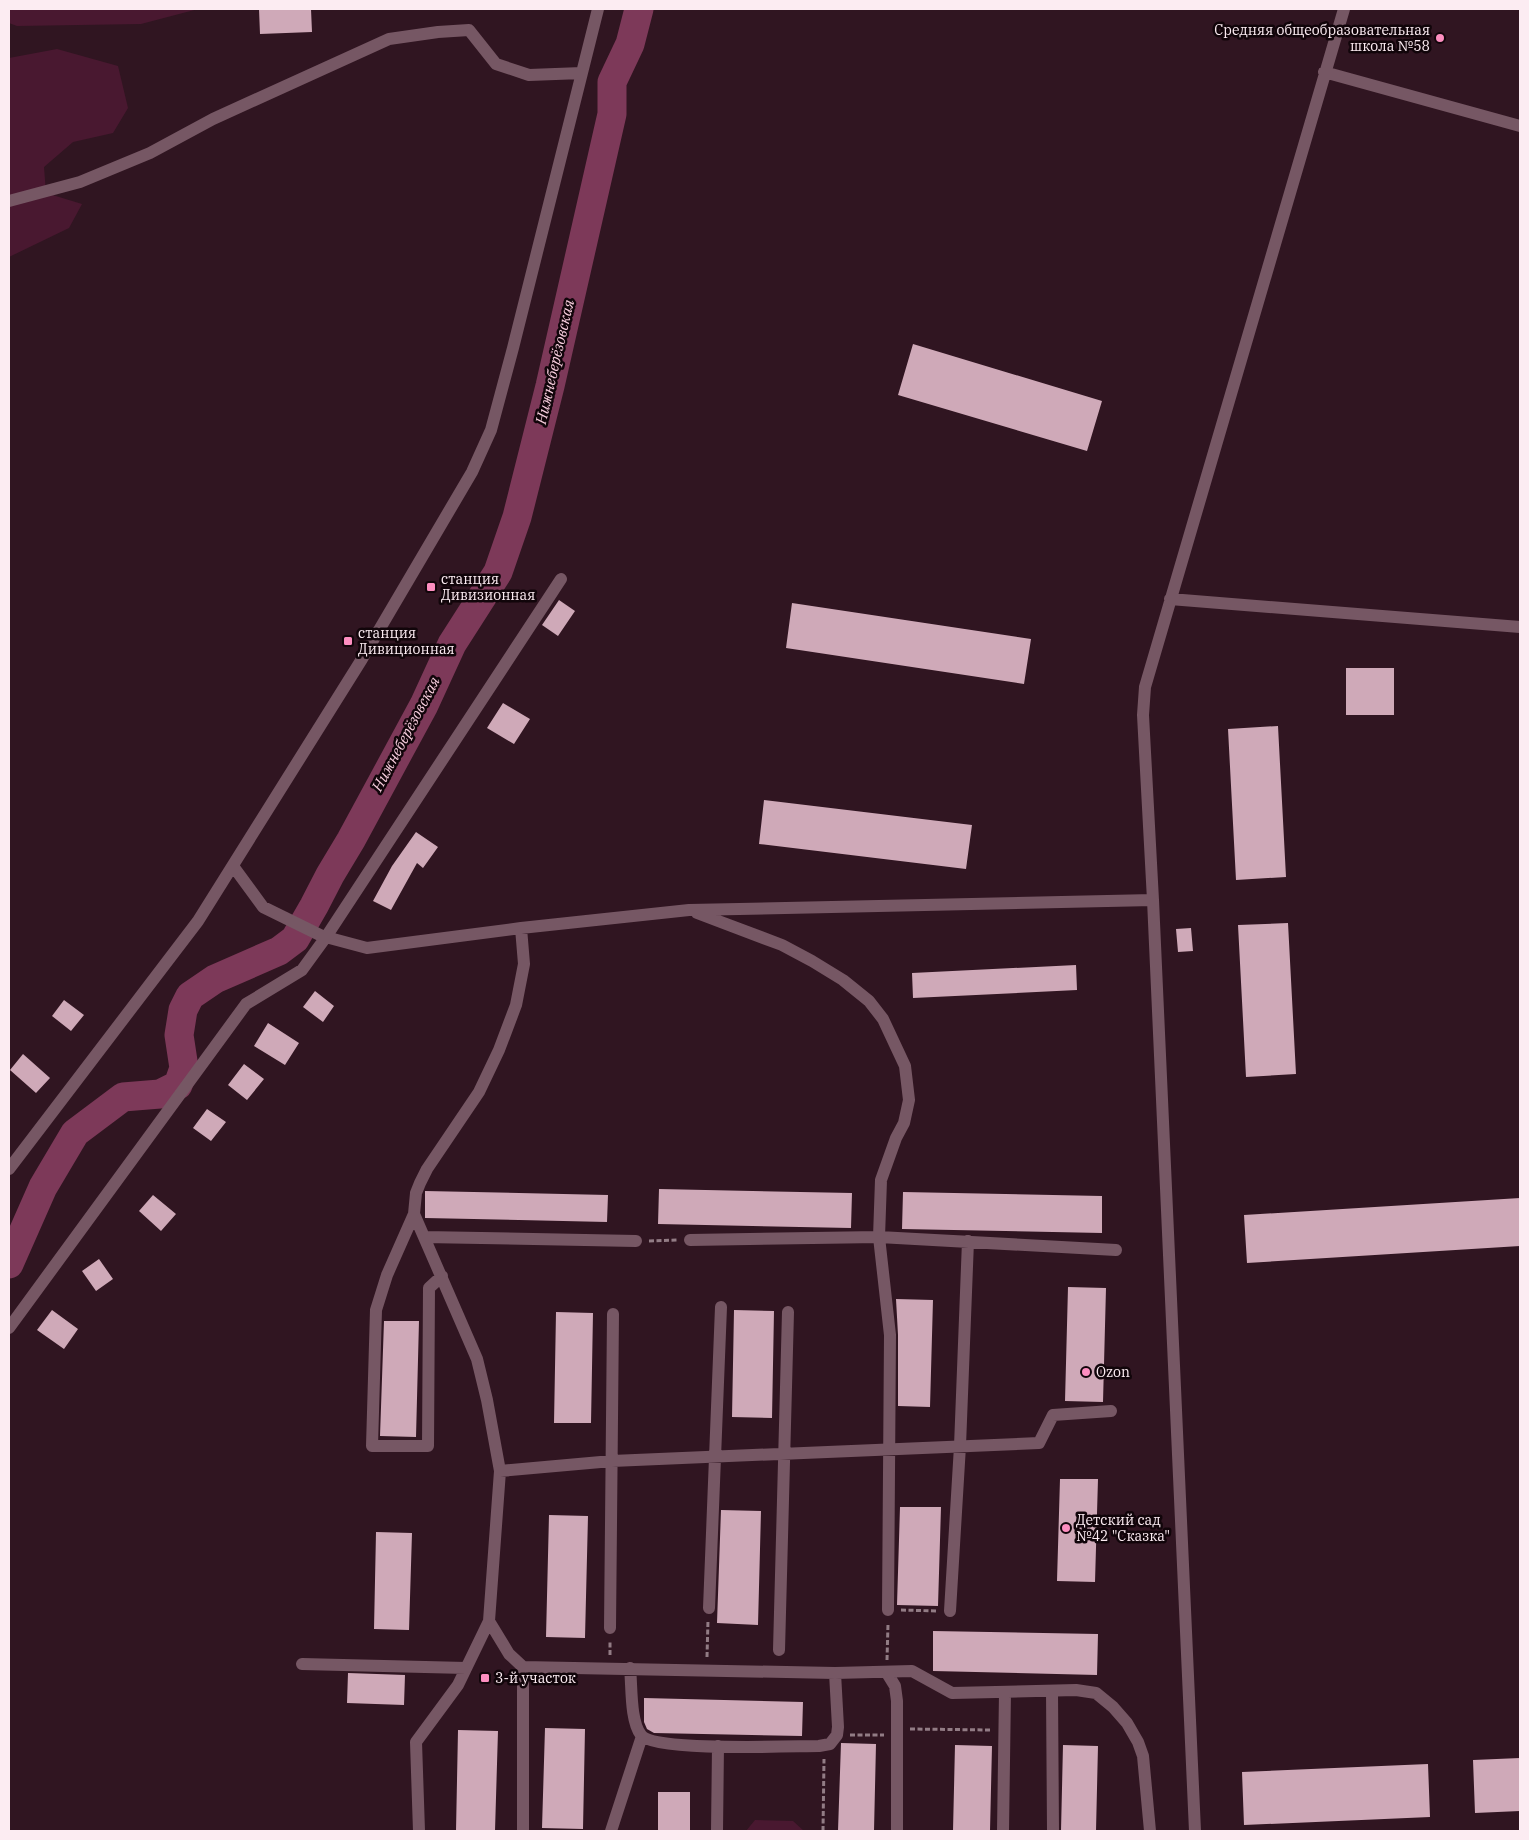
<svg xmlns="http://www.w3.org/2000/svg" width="1529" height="1840" font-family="'IBM Plex Serif',serif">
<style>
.green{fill:#491830}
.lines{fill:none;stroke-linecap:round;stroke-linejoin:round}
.river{stroke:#7d3959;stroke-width:29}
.building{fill:#cfa9b8}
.path{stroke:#927c85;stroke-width:3;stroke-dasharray:5 2.5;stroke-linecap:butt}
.minor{stroke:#765764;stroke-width:12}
.poi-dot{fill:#fd8ec0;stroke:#11050a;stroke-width:2}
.labels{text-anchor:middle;stroke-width:5;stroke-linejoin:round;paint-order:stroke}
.poi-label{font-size:14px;fill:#fcecf2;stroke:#11050a;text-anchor:start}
.water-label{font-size:15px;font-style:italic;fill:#f9cfdf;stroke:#11050a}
</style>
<rect width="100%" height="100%" fill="#301521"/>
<path class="green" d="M 9,9 L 198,9 L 141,24 L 17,26 L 9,23 Z
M 57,49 L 118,66 L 128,108 L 113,133 L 73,142 L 44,167 L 46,193 L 82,204 L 69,228 L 9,257 L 9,58 Z
M 755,1820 L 793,1821 L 804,1831 L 746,1831 Z"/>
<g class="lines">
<path class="river" d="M 9,1264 L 43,1187 L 75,1133 L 123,1097 L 160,1094 L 178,1085 L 184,1068 L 179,1035 L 183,1010 L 190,996 L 215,979 L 279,951 L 295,939 L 314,906 L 330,875 L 351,840 L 424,705 L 452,644 L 498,572 L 517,517 L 550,386 L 612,114 L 612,82 L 630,44 L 639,9"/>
</g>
<path class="building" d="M 259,9 L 311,9 L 312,32 L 260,34 Z
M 913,344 L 1102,401 L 1087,451 L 898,395 Z
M 559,600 L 575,611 L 558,636 L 542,625 Z
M 792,603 L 1031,639 L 1024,684 L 786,648 Z
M 1346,668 L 1394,668 L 1394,715 L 1346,715 Z
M 503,703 L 530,719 L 514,744 L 487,728 Z
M 1278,726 L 1286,877 L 1236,880 L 1228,729 Z
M 764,800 L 972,825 L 966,869 L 759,844 Z
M 416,832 L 438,847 L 423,868 L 417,863 L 391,910 L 373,901 L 392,866 Z
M 1288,923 L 1296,1074 L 1246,1077 L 1238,925 Z
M 1191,928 L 1193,951 L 1178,952 L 1176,929 Z
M 1076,965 L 1077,990 L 913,998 L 912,973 Z
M 315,991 L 334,1006 L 323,1022 L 303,1007 Z
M 64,1000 L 84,1015 L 71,1031 L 52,1016 Z
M 268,1023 L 299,1043 L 285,1065 L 254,1046 Z
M 23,1054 L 50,1078 L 36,1093 L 10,1070 Z
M 244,1064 L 264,1079 L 247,1100 L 228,1085 Z
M 207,1109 L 226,1122 L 211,1141 L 193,1128 Z
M 659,1189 L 852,1193 L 851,1228 L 658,1224 Z
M 425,1191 L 608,1195 L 607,1222 L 425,1218 Z
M 903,1192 L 1102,1196 L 1102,1233 L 902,1229 Z
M 153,1195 L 176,1214 L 161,1231 L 139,1211 Z
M 1520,1198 L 1520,1246 L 1247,1263 L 1244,1215 Z
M 99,1259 L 113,1279 L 96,1291 L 82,1271 Z
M 1068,1287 L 1106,1288 L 1103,1402 L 1065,1401 Z
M 896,1299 L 933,1300 L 930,1407 L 898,1406 L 898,1335 Z
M 52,1310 L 78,1329 L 64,1349 L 37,1330 Z
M 734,1310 L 774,1311 L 772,1418 L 732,1417 Z
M 556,1312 L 593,1313 L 591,1423 L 554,1423 Z
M 384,1321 L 419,1321 L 416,1437 L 380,1436 Z
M 1060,1479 L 1098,1479 L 1095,1582 L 1057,1581 Z
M 900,1507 L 941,1507 L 938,1606 L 897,1605 Z
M 721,1510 L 761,1511 L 758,1625 L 717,1623 Z
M 549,1515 L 588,1516 L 585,1638 L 546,1637 Z
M 376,1532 L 412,1533 L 409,1630 L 374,1629 Z
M 933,1631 L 1098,1634 L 1097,1675 L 933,1671 Z
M 348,1673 L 405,1675 L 404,1705 L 347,1703 Z
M 644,1698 L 803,1702 L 802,1736 L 654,1733 L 647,1729 L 644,1722 Z
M 545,1728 L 585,1729 L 583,1829 L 542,1828 Z
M 458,1730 L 498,1731 L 495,1831 L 456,1831 Z
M 841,1743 L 876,1744 L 874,1831 L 838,1831 Z
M 955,1745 L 992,1746 L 990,1831 L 953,1831 Z
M 1063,1745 L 1098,1746 L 1096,1831 L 1061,1831 Z
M 1520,1758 L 1520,1811 L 1475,1813 L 1473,1760 Z
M 1428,1764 L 1430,1817 L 1244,1825 L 1242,1772 Z
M 658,1792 L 690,1792 L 690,1831 L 658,1831 Z"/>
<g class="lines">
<path class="path" d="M 649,1241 L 678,1240
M 901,1610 L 937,1611
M 610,1655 L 610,1641
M 707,1657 L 708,1620
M 887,1660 L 888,1624
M 910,1729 L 991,1730
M 850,1735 L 884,1735
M 823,1831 L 824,1759"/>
<path class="minor" d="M 1324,72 L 1520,126
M 9,201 L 80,182 L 150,153 L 213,119 L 389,39 L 438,32 L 469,30 L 496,64 L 529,75 L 582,73
M 1170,599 L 1520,627
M 233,866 L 263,907 L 322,936 L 367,948 L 521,928 L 689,910 L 1153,900 L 1195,1831
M 1153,900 L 1143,715 L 1145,687 L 1344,9
M 697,913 L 782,945 L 812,961 L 843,980 L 869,1001 L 883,1019 L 905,1066 L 909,1100 L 904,1123 L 896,1138 L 881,1180 L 879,1237 L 890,1335 L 888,1610
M 9,1169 L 198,921 L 362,659 L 472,472 L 491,430 L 513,348 L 598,9
M 414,1214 L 387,1275 L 376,1310 L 372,1446 L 428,1446 L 429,1288 L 442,1276
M 424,1237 L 636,1241
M 690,1240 L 879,1237 L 1116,1250
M 9,1328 L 246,1004 L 302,970 L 326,937 L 561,579
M 500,1471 L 612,1461 L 1039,1443 L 1053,1415 L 1111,1411
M 709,1608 L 721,1307
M 950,1611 L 960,1446 L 968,1241
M 489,1621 L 509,1654 L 523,1667 L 835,1673 L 912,1671 L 952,1693 L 1076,1690 L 1096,1693 L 1113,1707 L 1127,1723 L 1138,1742 L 1143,1756 L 1150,1831
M 610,1628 L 613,1314
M 779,1650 L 788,1312
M 302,1664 L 466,1668
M 630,1668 C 632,1686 630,1721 641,1735 C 654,1752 792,1746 819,1746 L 830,1744 L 837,1735 L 838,1727 L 835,1673
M 887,1673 L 895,1686 L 897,1701 L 897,1831
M 1052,1691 L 1053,1831
M 419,1831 L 416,1742 L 458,1685 L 489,1621 L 500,1471 L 487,1400 L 477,1359 L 414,1214 L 416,1193 L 420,1183 L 427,1169 L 479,1092 L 499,1050 L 516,1005 L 524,964 L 521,928
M 523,1831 L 523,1667
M 611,1831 L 642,1736
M 717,1831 L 718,1746
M 1003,1831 L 1005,1692"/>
</g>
<g class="poi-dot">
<circle cx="1440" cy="38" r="5"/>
<rect x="426" y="582" width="10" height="10" rx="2.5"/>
<rect x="343" y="636" width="10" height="10" rx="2.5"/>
<circle cx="1086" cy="1372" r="5"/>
<circle cx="1066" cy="1528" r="5"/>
<rect x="480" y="1673" width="10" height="10" rx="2.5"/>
</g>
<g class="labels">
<g class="poi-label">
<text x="1430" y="35" text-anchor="end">Средняя общеобразовательная<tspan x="1430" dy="16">школа №58</tspan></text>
<text x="441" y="584">станция<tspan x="441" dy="16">Дивизионная</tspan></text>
<text x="358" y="638">станция<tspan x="358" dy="16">Дивиционная</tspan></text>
<text x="1096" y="1377">Ozon</text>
<text x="1076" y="1525">Детский сад<tspan x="1076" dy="16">№42 "Сказка"</tspan></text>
<text x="495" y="1683">3-й участок</text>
</g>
<g class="water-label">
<text transform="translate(555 362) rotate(-77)" y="5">Нижнеберёзовская</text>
<text transform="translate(406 734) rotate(-62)" y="5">Нижнеберёзовская</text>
</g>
</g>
<rect width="1529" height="1840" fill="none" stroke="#fcecf2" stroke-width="20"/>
</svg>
